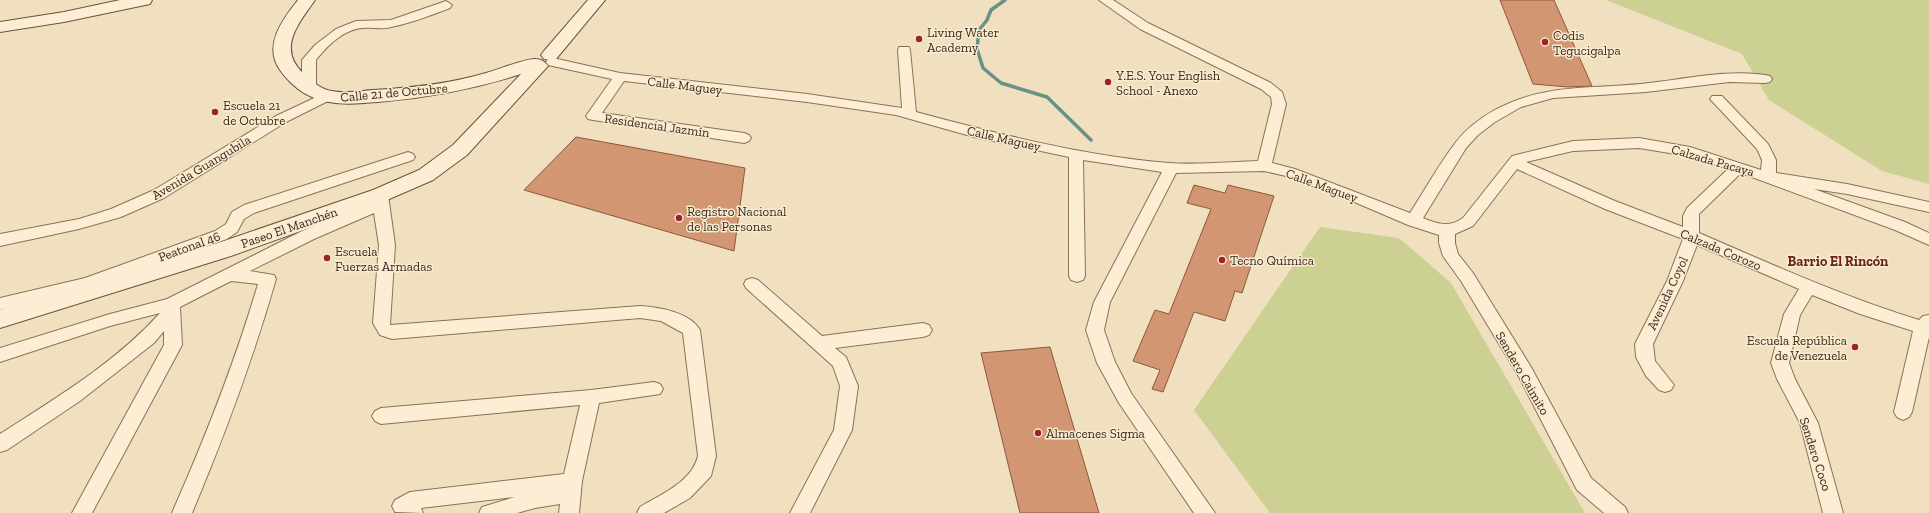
<svg xmlns="http://www.w3.org/2000/svg" width="1929" height="513" font-family="'Zilla Slab',serif">
<style>
.green{fill:#ccd093}
.lines{fill:none;stroke-linecap:round;stroke-linejoin:round}
.stream{stroke:#699286;stroke-width:3.5}
.building{fill:#d39673;stroke:#8d573a}
.street-casing{stroke:#8c7056;stroke-width:2}
.secondary-casing{stroke:#6e513a;stroke-width:2}
.street{fill:#fbeed4;fill-rule:evenodd}
.secondary{fill:#fbeed4;fill-rule:evenodd}
.poi-dot{fill:#a02128;stroke:#f8ebd0;stroke-width:1.5}
.labels{text-anchor:middle;stroke-width:3;stroke-linejoin:round;paint-order:stroke}
.poi-label{font-size:13px;fill:#3a291c;stroke:#f8ebd0;text-anchor:start}
.street-label{font-size:13px;fill:#3a291c;stroke:#f8ebd0}
.neighbourhood-label{font-size:14px;font-weight:bold;fill:#6b2518;stroke:#f8ebd0}
</style>
<rect width="100%" height="100%" fill="#f1e0c0"/>
<path class="green" d="M 1606,0 L 1929,0 L 1929,184 L 1882,171 L 1769,100 L 1742,54 Z
M 1320,227 L 1399,238 L 1451,283 L 1585,513 L 1270,513 L 1194,410 Z"/>
<g class="lines">
<path class="stream" d="M 1005,0 L 991,10 L 987,20 L 979,30 L 977,49 L 983,68 L 1001,83 L 1047,97 L 1091,140"/>
</g>
<path class="building" d="M 1500,0 L 1554,0 L 1592,86 L 1568,87 L 1533,84 Z
M 576,137 L 745,168 L 734,251 L 524,190 Z
M 1194,185 L 1225,193 L 1228,185 L 1274,196 L 1242,293 L 1235,291 L 1225,321 L 1194,312 L 1163,392 L 1152,389 L 1160,370 L 1133,361 L 1155,310 L 1169,314 L 1211,209 L 1187,203 Z
M 1050,347 L 1099,513 L 1020,513 L 981,353 Z"/>
<g class="lines">
<defs>
<path id="street" d="M 1099,0 L 1113,0 L 1148,23 L 1271,83 L 1282,92 L 1286,104 L 1272,163 L 1295,169 L 1410,213 C 1425,190 1439,164 1456,142 C 1466,129 1479,119 1493,111 C 1545,82 1593,90 1649,83 C 1684,79 1736,68 1770,76 L 1772,79 L 1770,82 L 1765,83 L 1729,82 L 1646,92 L 1553,98 L 1521,107 L 1495,122 L 1478,135 L 1466,148 L 1423,218 C 1437,224 1449,228 1463,218 L 1512,156 L 1573,141 L 1639,138 L 1690,147 L 1761,170 L 1762,160 L 1757,149 L 1710,99 L 1712,96 L 1722,96 L 1768,144 L 1776,160 L 1776,173 L 1847,184 L 1929,202 L 1929,212 L 1847,194 L 1814,189 L 1905,222 L 1929,233 L 1929,245 L 1895,230 L 1741,173 L 1699,214 L 1699,233 C 1771,264 1844,297 1919,320 L 1923,316 L 1929,315 L 1929,337 L 1912,412 L 1909,417 L 1903,420 L 1897,417 L 1894,412 L 1913,331 L 1860,314 L 1812,295 L 1800,315 L 1789,363 L 1795,379 L 1818,423 L 1843,513 L 1823,513 L 1800,423 L 1777,379 L 1771,363 L 1784,314 L 1799,289 L 1697,245 L 1683,281 L 1653,344 L 1655,361 L 1674,385 L 1671,390 L 1665,392 L 1659,390 L 1646,376 L 1636,357 L 1635,344 L 1667,281 L 1683,239 L 1605,209 L 1517,169 L 1473,226 L 1455,234 L 1455,243 L 1458,254 L 1473,273 L 1531,367 L 1591,478 L 1625,507 L 1628,513 L 1604,513 L 1577,490 L 1519,377 L 1461,281 L 1443,256 L 1439,243 L 1439,235 L 1408,225 L 1345,198 L 1286,176 L 1264,171 L 1176,173 L 1110,302 L 1104,330 L 1115,362 L 1131,393 L 1215,513 L 1194,513 L 1119,403 L 1097,363 L 1086,330 L 1094,302 L 1162,172 L 1083,160 L 1085,276 L 1083,280 L 1077,282 L 1071,280 L 1069,276 L 1069,157 L 974,137 L 896,115 L 807,102 L 624,81 L 602,113 L 744,133 L 749,135 L 751,138 L 749,141 L 744,143 L 593,120 L 588,119 L 586,116 L 612,79 L 548,65 L 546,62 L 548,59 L 553,58 L 620,73 L 807,94 L 902,108 L 898,50 L 899,47 L 909,47 L 910,50 L 916,112 C 998,134 1084,156 1169,163 C 1198,165 1229,162 1258,161 L 1272,104 L 1271,97 L 1261,89 L 1140,29 ZM 1639,148 L 1688,156 L 1728,169 L 1687,208 L 1683,216 L 1683,227 L 1615,201 L 1526,162 L 1573,151 Z
M 446,1 L 452,5 L 450,8 C 431,15 412,23 391,27 C 382,30 373,27 363,28 C 344,29 327,46 316,60 L 316,87 L 314,90 L 304,90 L 302,87 L 302,60 L 315,45 L 336,29 L 356,21 L 391,20 Z
M 327,92 L 332,93 L 334,96 L 332,99 L 286,122 L 164,198 L 121,217 L 79,229 L 0,246 L 0,234 L 79,219 L 111,209 L 154,190 L 276,116 Z
M 408,152 L 413,154 L 415,157 L 413,160 L 254,213 L 244,219 L 237,232 L 227,239 L 80,293 L 74,295 L 69,294 L 0,310 L 0,298 L 85,278 L 215,231 L 226,224 L 232,212 L 244,205 Z
M 380,190 L 385,191 L 388,195 L 395,245 L 390,325 L 640,306 C 658,307 690,312 700,330 L 716,456 L 711,476 L 690,498 L 664,513 L 637,513 L 640,507 C 661,494 692,482 698,456 L 683,333 L 661,321 L 640,318 L 392,339 L 380,335 L 373,323 L 379,245 L 374,213 L 314,239 L 250,271 L 274,275 L 276,279 C 253,359 224,437 192,513 L 172,513 C 205,438 235,362 258,284 L 231,281 L 180,307 L 182,345 L 92,513 L 72,513 L 164,345 L 164,331 L 154,343 L 80,401 L 7,450 L 0,452 L 0,434 C 56,398 115,363 160,313 L 110,326 L 0,362 L 0,348 L 110,314 L 167,299 L 302,231 L 372,201 L 375,191 Z
M 752,278 L 758,280 L 822,336 L 923,323 L 929,325 L 932,330 L 929,335 L 923,337 L 835,348 L 846,357 L 858,386 L 852,430 L 810,513 L 790,513 L 834,430 L 840,386 L 833,366 L 746,288 L 744,284 L 746,280 Z
M 654,382 L 660,384 L 663,389 L 660,394 L 599,403 L 582,481 L 579,513 L 559,513 L 560,504 L 535,508 L 517,513 L 479,513 L 482,507 L 515,497 L 421,508 L 423,513 L 395,512 L 392,506 L 395,500 L 410,492 L 564,474 L 580,405 L 381,424 L 375,421 L 372,416 L 375,411 L 381,408 L 591,390 Z"/>
<path id="secondary" d="M 120,0 L 152,0 L 150,4 L 64,22 L 0,32 L 0,22 L 64,12 Z
M 298,0 L 315,0 C 299,23 276,49 304,74 C 311,81 322,90 332,91 C 345,94 359,91 372,90 C 410,88 449,84 486,73 C 498,70 526,58 536,59 C 541,59 545,62 548,66 L 467,155 L 433,180 L 387,200 L 231,256 L 0,328 L 0,310 L 215,244 L 373,190 L 419,170 L 453,145 L 521,74 C 474,89 427,98 378,102 C 359,103 340,106 321,100 C 304,96 290,84 280,70 C 263,46 282,20 298,0 Z
M 588,0 L 605,0 L 556,59 L 550,60 L 544,59 L 541,55 L 544,51 Z"/>
</defs>
<use href="#street" class="street-casing"/>
<use href="#secondary" class="secondary-casing"/>
<use href="#street" class="street"/>
<use href="#secondary" class="secondary"/>
</g>
<g class="poi-dot">
<circle cx="919" cy="39" r="4"/>
<circle cx="1545" cy="42" r="4"/>
<circle cx="1108" cy="82" r="4"/>
<circle cx="215" cy="112" r="4"/>
<circle cx="679" cy="218" r="4"/>
<circle cx="327" cy="258" r="4"/>
<circle cx="1222" cy="260" r="4"/>
<circle cx="1855" cy="347" r="4"/>
<circle cx="1038" cy="433" r="4"/>
</g>
<g class="labels">
<g class="poi-label">
<text x="927" y="37">Living Water<tspan x="927" dy="15">Academy</tspan></text>
<text x="1553" y="40">Codis<tspan x="1553" dy="15">Tegucigalpa</tspan></text>
<text x="1116" y="80">Y.E.S. Your English<tspan x="1116" dy="15">School - Anexo</tspan></text>
<text x="223" y="110">Escuela 21<tspan x="223" dy="15">de Octubre</tspan></text>
<text x="687" y="216">Registro Nacional<tspan x="687" dy="15">de las Personas</tspan></text>
<text x="335" y="256">Escuela<tspan x="335" dy="15">Fuerzas Armadas</tspan></text>
<text x="1230" y="265">Tecno Química</text>
<text x="1847" y="345" text-anchor="end">Escuela República<tspan x="1847" dy="15">de Venezuela</tspan></text>
<text x="1046" y="438">Almacenes Sigma</text>
</g>
<g class="street-label">
<text transform="translate(685 85) rotate(7)" y="5">Calle Maguey</text>
<text transform="translate(394 92) rotate(-5)" y="5">Calle 21 de Octubre</text>
<text transform="translate(657 125) rotate(8)" y="5">Residencial Jazmín</text>
<text transform="translate(1004 138) rotate(13)" y="5">Calle Maguey</text>
<text transform="translate(1713 160) rotate(16)" y="5">Calzada Pacaya</text>
<text transform="translate(201 167) rotate(-31)" y="5">Avenida Guangubila</text>
<text transform="translate(1322 185) rotate(20)" y="5">Calle Maguey</text>
<text transform="translate(289 227) rotate(-19)" y="5">Paseo El Manchén</text>
<text transform="translate(189 246) rotate(-20)" y="5">Peatonal 46</text>
<text transform="translate(1721 249) rotate(23)" y="5">Calzada Corozo</text>
<text transform="translate(1667 293) rotate(-65)" y="5">Avenida Coyol</text>
<text transform="translate(1523 373) rotate(60)" y="5">Sendero Caimito</text>
<text transform="translate(1816 454) rotate(72)" y="5">Sendero Coco</text>
</g>
<g class="neighbourhood-label">
<text x="1838" y="266">Barrio El Rincón</text>
</g>
</g>
</svg>
